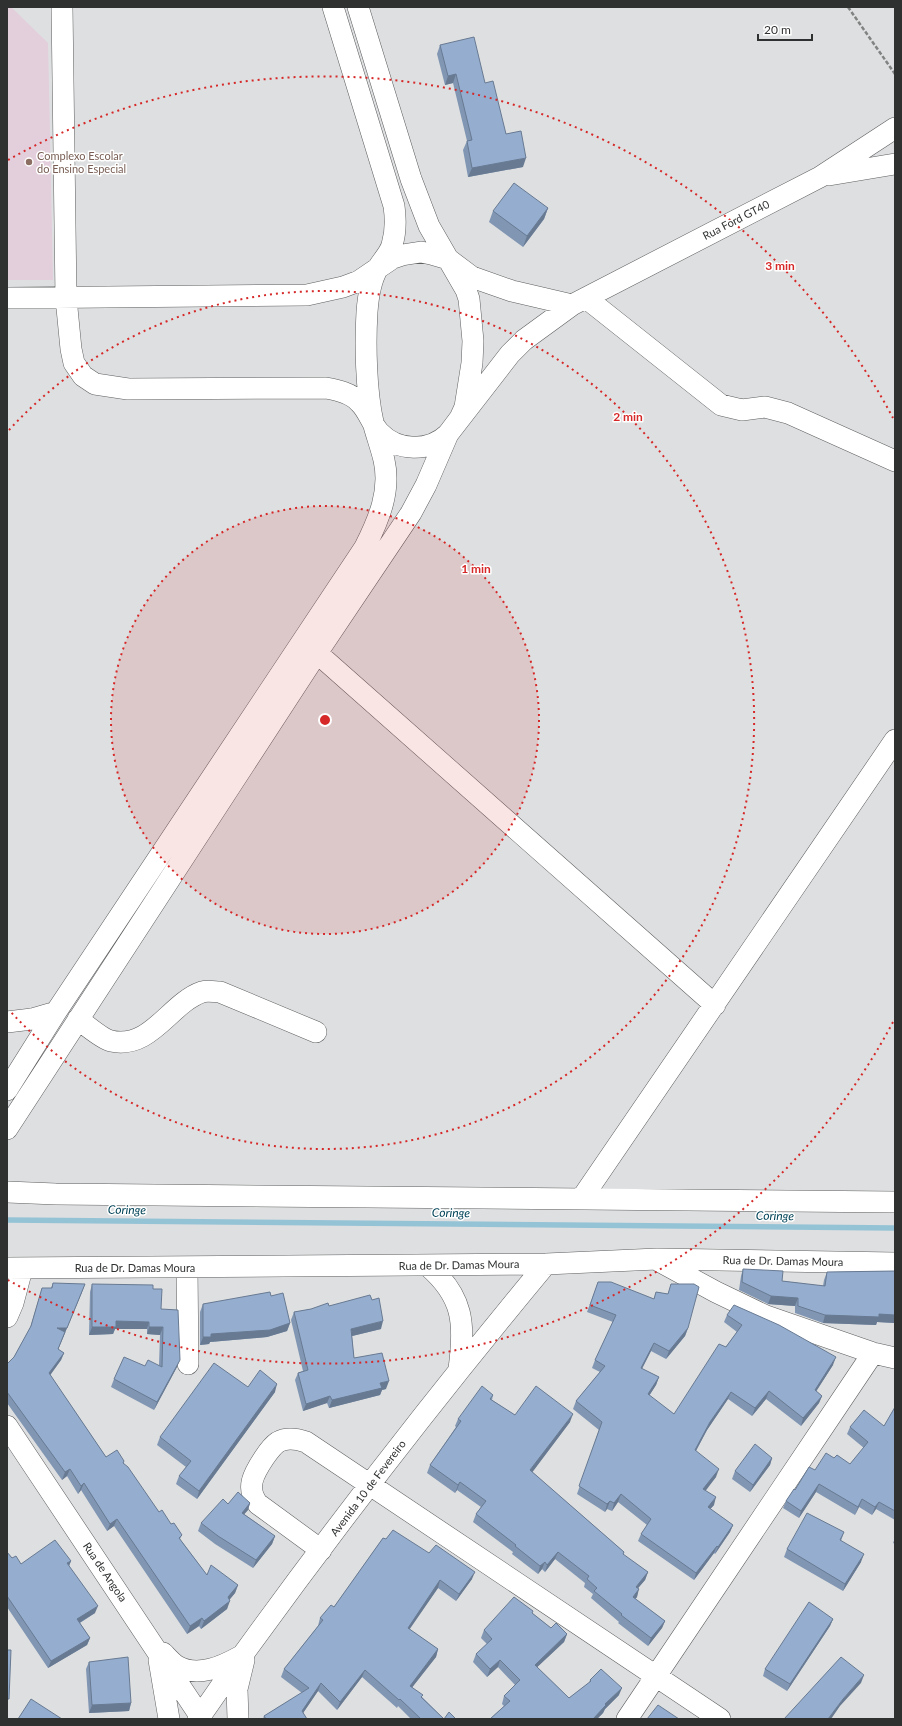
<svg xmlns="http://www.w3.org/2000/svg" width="902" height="1726" font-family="Lato,sans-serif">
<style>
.education{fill:#e3cedc}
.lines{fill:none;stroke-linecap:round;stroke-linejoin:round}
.stream{stroke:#95c3d6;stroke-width:5.5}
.minor-casing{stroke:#5d5e5f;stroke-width:22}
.path{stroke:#818282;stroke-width:2.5;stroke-dasharray:4 2;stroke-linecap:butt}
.minor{stroke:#fff;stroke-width:21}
.wall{fill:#8096b3}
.shaded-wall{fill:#687a92}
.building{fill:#95aed0;stroke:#687a92}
.ring{fill:none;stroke:#d62828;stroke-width:2;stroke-dasharray:2 4}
.education-dot{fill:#8d6e63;stroke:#fff;stroke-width:1.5}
.labels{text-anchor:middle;stroke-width:3;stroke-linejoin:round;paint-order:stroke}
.education-label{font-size:11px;fill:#785e54;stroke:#fff;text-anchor:start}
.street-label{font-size:11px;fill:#2f3030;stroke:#fff}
.water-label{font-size:12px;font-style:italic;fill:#004357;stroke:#fff}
.centre{fill:#d62828;stroke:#fff;stroke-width:2}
.ring-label{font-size:12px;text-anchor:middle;font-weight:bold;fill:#d62828;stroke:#fff;stroke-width:3;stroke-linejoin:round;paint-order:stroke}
</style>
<rect width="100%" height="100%" fill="#dedfe0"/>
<path class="education" d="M 7,7 L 11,7 L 48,43 L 53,280 L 7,280 Z"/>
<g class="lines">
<path class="stream" d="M 7,1220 L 895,1228"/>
<defs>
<path id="minor" d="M 62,7 L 66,298 L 71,349 L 74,363 L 83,376 L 95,384 L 128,389 L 326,388 C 337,390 351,393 359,402 C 368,410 371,423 379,432 C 398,452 429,452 448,434 L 510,354 L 524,340 L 572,305 L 820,177 L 895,128
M 829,175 L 895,164
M 7,298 L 307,295 L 343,287 L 359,281 L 393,258 L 402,255 L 421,252 L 431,254 L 448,259 L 472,277 L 512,291 L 572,305
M 586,298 L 721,405 L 742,410 L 765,407 L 788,413 L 895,461
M 317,653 L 715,1005
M 78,1019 C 86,1025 102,1039 111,1041 C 151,1050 170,1003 202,992 C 208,990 215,992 220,992 L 316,1032
M 7,1022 L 32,1019 L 56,1012
M 7,1090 L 56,1012 L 365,547 C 379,519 391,491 384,460 C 381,447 376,434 373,422 C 366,391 365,344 367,312 C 368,298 370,281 378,268 C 382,261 390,253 392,245 C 396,232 396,220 394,206 L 333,7
M 7,1129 L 317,653 L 411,513 L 426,485 L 448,434 L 460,418 L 465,407 L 472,363 L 473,341 L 469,299 L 466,290 L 429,226 L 411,179 L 358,7
M 7,1192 L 56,1194 L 895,1202
M 582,1198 L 895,740
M 659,1261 L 716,1292 L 766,1316 L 873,1353 L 895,1358
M 428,1266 C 464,1297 465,1324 459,1369
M 7,1268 L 546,1264 L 657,1259 L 895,1263
M 187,1268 L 188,1364
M 7,1317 L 13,1303 L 22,1269
M 7,1426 L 202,1719
M 321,1550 L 258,1504 C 245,1488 254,1473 264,1458 C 268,1452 272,1446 278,1442 C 287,1437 297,1439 306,1442 L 720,1719
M 163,1653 C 167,1657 172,1663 177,1666 C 198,1678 223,1666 241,1656
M 159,1660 L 169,1719
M 198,1719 C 215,1696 230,1672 247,1649 C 342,1518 442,1389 546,1264
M 238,1719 L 237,1689 L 244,1660
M 627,1719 L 873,1353"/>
</defs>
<use href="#minor" class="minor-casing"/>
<path class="path" d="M 848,7 L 895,74"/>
<use href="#minor" class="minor"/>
</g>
<path class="wall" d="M 440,45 L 485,83 L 506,134 L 523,167 L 468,177 L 463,150 L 467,141 L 453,83 L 445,85 L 437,54 Z
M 548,208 L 544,219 L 523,247 L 489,222 L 493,211 Z
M 743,1269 L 782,1281 L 823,1286 L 824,1280 L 827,1272 L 895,1271 L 895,1323 L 877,1322 L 876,1325 L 823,1323 L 795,1313 L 795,1306 L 768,1304 L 739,1290 L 741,1276 Z
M 598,1282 L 654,1299 L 656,1292 L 668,1294 L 671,1284 L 688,1328 L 685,1336 L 666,1359 L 651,1351 L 642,1369 L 659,1377 L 656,1385 L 649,1396 L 674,1414 L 737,1332 L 724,1322 L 727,1315 L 833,1365 L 816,1391 L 822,1396 L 819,1403 L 801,1426 L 766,1399 L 752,1416 L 728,1399 L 707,1430 L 696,1451 L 716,1477 L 705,1490 L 714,1505 L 710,1509 L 733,1525 L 730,1532 L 715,1554 L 714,1553 L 694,1580 L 638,1541 L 641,1534 L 647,1525 L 618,1502 L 612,1511 L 607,1509 L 605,1512 L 577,1494 L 599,1430 L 573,1409 L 576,1401 L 600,1372 L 592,1368 L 595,1360 L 613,1322 L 587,1312 Z
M 53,1283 L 82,1292 L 58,1349 L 64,1353 L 61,1360 L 50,1375 L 106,1457 L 124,1461 L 123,1464 L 159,1512 L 182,1535 L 180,1539 L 207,1575 L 238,1585 L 235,1593 L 229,1600 L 227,1609 L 201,1629 L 199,1626 L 187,1634 L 114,1526 L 107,1531 L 81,1490 L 78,1494 L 67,1476 L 62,1480 L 7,1403 L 7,1364 L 14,1357 L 30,1328 L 42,1288 L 51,1288 Z
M 92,1284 L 153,1289 L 161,1309 L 177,1367 L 154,1410 L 111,1387 L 114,1379 L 145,1366 L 159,1365 L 160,1335 L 147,1334 L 147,1329 L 115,1329 L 113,1334 L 89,1335 L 90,1292 Z
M 271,1296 L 290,1323 L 287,1331 L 267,1337 L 210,1342 L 209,1344 L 200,1345 L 200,1312 L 203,1304 Z
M 329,1306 L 381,1329 L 352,1336 L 354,1358 L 386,1389 L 382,1390 L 380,1395 L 329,1408 L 327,1403 L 303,1411 L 295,1380 L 298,1373 L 303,1371 L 291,1320 L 294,1312 Z
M 248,1387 L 275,1392 L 197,1499 L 176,1484 L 179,1476 L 186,1467 L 157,1445 L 160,1437 Z
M 493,1395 L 492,1400 L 515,1415 L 570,1422 L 532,1472 L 624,1552 L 623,1555 L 648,1572 L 645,1580 L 638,1588 L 637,1597 L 635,1599 L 665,1621 L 662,1628 L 648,1646 L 618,1623 L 619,1622 L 591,1598 L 593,1594 L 584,1587 L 585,1583 L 555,1559 L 545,1572 L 542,1569 L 538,1574 L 512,1554 L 513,1552 L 473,1522 L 476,1514 L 481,1507 L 457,1490 L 455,1493 L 427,1473 L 430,1465 L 456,1427 L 455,1426 L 458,1419 Z
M 895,1407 L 895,1520 L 876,1509 L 872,1515 L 859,1507 L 855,1515 L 816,1492 L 799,1518 L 783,1508 L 786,1501 L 795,1490 L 815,1470 L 834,1458 L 850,1464 L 864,1448 L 847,1434 L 850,1427 L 884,1426 Z
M 772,1458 L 770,1465 L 750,1492 L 732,1479 L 735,1471 Z
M 250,1503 L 248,1510 L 244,1514 L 275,1536 L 272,1544 L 253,1568 L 215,1544 L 198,1531 L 201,1523 L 228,1504 Z
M 844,1532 L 841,1541 L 861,1562 L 843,1591 L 784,1557 L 787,1549 Z
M 383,1538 L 472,1579 L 456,1601 L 438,1588 L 409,1629 L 438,1649 L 436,1657 L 412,1687 L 444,1719 L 456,1719 L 411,1719 L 398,1706 L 397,1708 L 362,1677 L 337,1710 L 318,1691 L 303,1713 L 307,1719 L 263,1719 L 264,1716 L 302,1693 L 281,1677 L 284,1669 L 318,1626 L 320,1618 L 334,1607 Z
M 895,1538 L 895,1544 L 893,1543 Z
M 7,1552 L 12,1558 L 21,1564 L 71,1561 L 69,1566 L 95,1613 L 80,1623 L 90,1638 L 87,1645 L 48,1668 L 7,1607 Z
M 532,1613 L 551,1628 L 567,1634 L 564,1642 L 537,1667 L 569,1698 L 589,1683 L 590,1680 L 619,1695 L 605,1709 L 603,1713 L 597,1719 L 490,1719 L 504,1706 L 502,1704 L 504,1696 L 515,1685 L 498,1667 L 487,1677 L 473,1662 L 476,1654 L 487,1644 L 481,1638 L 484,1630 Z
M 833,1619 L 830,1626 L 787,1691 L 763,1676 L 765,1669 Z
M 89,1662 L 131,1703 L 129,1711 L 89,1713 L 86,1669 Z"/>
<path class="shaded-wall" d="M 456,74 L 453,83 L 445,85 L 448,76 Z
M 526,158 L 523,167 L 468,177 L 472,168 Z
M 548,208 L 544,219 L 523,247 L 527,236 Z
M 85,1284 L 82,1292 L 55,1357 L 57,1328 Z
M 771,1296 L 798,1298 L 795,1306 L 768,1304 Z
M 879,1314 L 895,1315 L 895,1323 L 877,1322 L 876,1325 L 823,1323 L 825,1315 Z
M 116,1321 L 149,1322 L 147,1329 L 115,1329 L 113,1334 L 89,1335 L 92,1327 Z
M 383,1321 L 381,1329 L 348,1337 L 351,1329 Z
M 290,1323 L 287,1331 L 267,1337 L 210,1342 L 209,1344 L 200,1345 L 203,1337 L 211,1334 Z
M 149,1327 L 163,1327 L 160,1335 L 147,1334 Z
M 688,1328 L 685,1336 L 666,1359 L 669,1351 Z
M 654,1343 L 651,1351 L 638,1376 L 641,1368 Z
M 64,1353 L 61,1360 L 46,1381 L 49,1373 Z
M 836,1357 L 833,1365 L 812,1398 L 815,1390 Z
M 180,1360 L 177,1367 L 154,1410 L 157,1402 Z
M 659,1377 L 656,1385 L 645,1402 L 648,1394 Z
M 389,1381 L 386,1389 L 382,1390 L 380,1395 L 329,1408 L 332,1400 L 380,1383 Z
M 277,1384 L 275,1392 L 197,1499 L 199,1491 Z
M 769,1391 L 766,1399 L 752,1416 L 755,1408 Z
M 731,1392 L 728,1399 L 707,1430 L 692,1458 L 695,1450 L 710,1422 Z
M 330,1396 L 327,1403 L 303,1411 L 306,1404 Z
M 822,1396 L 819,1403 L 801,1426 L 803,1418 Z
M 573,1414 L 570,1422 L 528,1478 L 530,1470 Z
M 772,1458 L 770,1465 L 750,1492 L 753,1485 Z
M 70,1469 L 67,1476 L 62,1480 L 65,1472 Z
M 719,1469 L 716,1477 L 701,1497 L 703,1489 Z
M 460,1482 L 457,1490 L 455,1493 L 458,1485 Z
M 84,1483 L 81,1490 L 78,1494 L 81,1486 Z
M 819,1484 L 816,1492 L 799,1518 L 801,1511 Z
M 621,1494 L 618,1502 L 612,1511 L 614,1503 Z
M 716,1497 L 714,1505 L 705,1515 L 708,1507 Z
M 862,1499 L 859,1507 L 855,1515 L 858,1507 Z
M 610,1501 L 607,1509 L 605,1512 L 607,1504 Z
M 879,1502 L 876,1509 L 872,1515 L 875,1507 Z
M 250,1503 L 248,1510 L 239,1520 L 242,1513 Z
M 117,1519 L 114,1526 L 107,1531 L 110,1524 Z
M 733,1525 L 730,1532 L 715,1554 L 718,1547 Z
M 275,1536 L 272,1544 L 253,1568 L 256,1560 Z
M 717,1546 L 714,1553 L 694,1580 L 696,1573 Z
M 558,1552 L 555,1559 L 545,1572 L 547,1565 Z
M 864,1554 L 861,1562 L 843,1591 L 845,1584 Z
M 71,1561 L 68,1568 L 67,1563 Z
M 545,1562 L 542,1569 L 538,1574 L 540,1566 Z
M 475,1572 L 472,1579 L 456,1601 L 459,1594 Z
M 648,1572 L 645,1580 L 633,1594 L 636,1587 Z
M 440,1580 L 438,1588 L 405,1636 L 408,1628 Z
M 238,1585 L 235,1593 L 226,1604 L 230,1601 L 227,1609 L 201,1629 L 204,1621 L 228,1597 Z
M 639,1589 L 637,1597 L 630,1605 L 633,1597 Z
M 98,1606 L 95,1613 L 74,1626 L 77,1619 Z
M 202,1618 L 199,1626 L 187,1634 L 190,1626 Z
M 833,1619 L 830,1626 L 787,1691 L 790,1684 Z
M 665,1621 L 662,1628 L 648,1646 L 651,1638 Z
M 567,1634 L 564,1642 L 532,1672 L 535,1665 Z
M 90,1638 L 87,1645 L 48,1668 L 51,1661 Z
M 438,1649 L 436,1657 L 407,1694 L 410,1686 Z
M 500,1660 L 498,1667 L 487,1677 L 490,1669 Z
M 365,1670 L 362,1677 L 337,1710 L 340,1702 Z
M 864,1675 L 861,1683 L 840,1706 L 831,1719 L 828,1719 L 843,1699 Z
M 321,1683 L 318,1691 L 299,1719 L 302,1711 Z
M 622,1688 L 619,1695 L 605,1709 L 603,1713 L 597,1719 L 593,1719 L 605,1704 Z
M 131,1703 L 129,1711 L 89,1713 L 92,1705 Z"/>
<path class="building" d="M 474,37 L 485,83 L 493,81 L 506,134 L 521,131 L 526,158 L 472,168 L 467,141 L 472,140 L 456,74 L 448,76 L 440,45 Z
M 514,183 L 548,208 L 527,236 L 493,211 Z
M 743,1269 L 783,1271 L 782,1281 L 825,1286 L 827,1272 L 895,1271 L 895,1315 L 879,1314 L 879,1317 L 825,1315 L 798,1306 L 798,1298 L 771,1296 L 742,1282 Z
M 598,1282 L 611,1282 L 654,1299 L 656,1292 L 668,1294 L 671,1284 L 694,1284 L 699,1287 L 688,1328 L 669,1351 L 654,1343 L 641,1368 L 659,1377 L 648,1394 L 674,1414 L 719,1344 L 726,1347 L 742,1325 L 727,1315 L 734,1305 L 779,1325 L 836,1357 L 815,1390 L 822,1396 L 803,1418 L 769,1391 L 755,1408 L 731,1392 L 710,1422 L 695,1450 L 719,1469 L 703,1489 L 716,1497 L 708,1507 L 733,1525 L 718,1547 L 717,1546 L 696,1573 L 641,1534 L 651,1519 L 621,1494 L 614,1503 L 610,1501 L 607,1504 L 579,1486 L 602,1422 L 576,1401 L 605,1366 L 595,1360 L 616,1315 L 590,1305 Z
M 53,1283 L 85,1284 L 67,1328 L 57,1328 L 65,1332 L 58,1349 L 64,1353 L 49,1373 L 106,1457 L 117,1450 L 124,1461 L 123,1463 L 128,1467 L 159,1512 L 162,1510 L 171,1524 L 174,1523 L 182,1535 L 179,1538 L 207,1575 L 211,1565 L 238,1585 L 228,1597 L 230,1601 L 204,1621 L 202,1618 L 190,1626 L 117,1519 L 110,1524 L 84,1483 L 81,1486 L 70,1469 L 65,1472 L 7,1392 L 7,1364 L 14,1357 L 31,1326 L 42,1288 L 52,1288 Z
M 92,1284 L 153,1285 L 153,1289 L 162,1289 L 161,1309 L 178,1310 L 180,1360 L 157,1402 L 114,1379 L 124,1357 L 145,1366 L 148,1360 L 162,1367 L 163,1327 L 149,1327 L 149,1322 L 116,1321 L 116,1327 L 92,1327 Z
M 270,1292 L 271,1296 L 283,1293 L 290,1323 L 270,1330 L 211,1334 L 211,1337 L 203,1337 L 203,1304 Z
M 370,1295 L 372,1300 L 379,1298 L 383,1321 L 351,1329 L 354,1358 L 382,1353 L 389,1381 L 380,1383 L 382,1388 L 332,1400 L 330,1396 L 306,1404 L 298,1373 L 308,1370 L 294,1312 L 311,1309 L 328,1303 L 329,1306 Z
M 214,1363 L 248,1387 L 260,1370 L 277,1384 L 199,1491 L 179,1476 L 191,1461 L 160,1437 Z
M 482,1386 L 493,1395 L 490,1399 L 515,1415 L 536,1386 L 573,1414 L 530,1470 L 624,1552 L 623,1554 L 648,1572 L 636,1587 L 639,1589 L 633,1597 L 665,1621 L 651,1638 L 621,1615 L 622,1614 L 594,1591 L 597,1588 L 587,1579 L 589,1576 L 558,1552 L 547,1565 L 545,1562 L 540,1566 L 515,1546 L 516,1545 L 476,1514 L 486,1501 L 460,1482 L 458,1485 L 430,1465 L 461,1421 L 458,1419 Z
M 895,1407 L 895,1511 L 879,1502 L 875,1507 L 862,1499 L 858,1507 L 819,1484 L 801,1511 L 786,1501 L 794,1489 L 795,1490 L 809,1467 L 815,1470 L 826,1453 L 834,1458 L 837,1455 L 850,1464 L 868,1442 L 850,1427 L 864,1410 L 884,1426 Z
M 755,1444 L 772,1458 L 753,1485 L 735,1471 Z
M 238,1492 L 250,1503 L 242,1513 L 275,1536 L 256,1560 L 218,1536 L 201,1523 L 223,1499 L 228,1504 Z
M 807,1513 L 844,1532 L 840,1540 L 864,1554 L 845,1584 L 787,1549 Z
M 393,1530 L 429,1553 L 436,1545 L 475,1572 L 459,1594 L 440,1580 L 408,1628 L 438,1649 L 410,1686 L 423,1695 L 421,1697 L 444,1719 L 449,1712 L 456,1719 L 421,1719 L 400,1699 L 399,1700 L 365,1670 L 340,1702 L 321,1683 L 302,1711 L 307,1719 L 266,1719 L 264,1716 L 309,1688 L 284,1669 L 323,1620 L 320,1618 L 331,1605 L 334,1607 L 383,1538 L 386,1539 Z
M 55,1540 L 71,1561 L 67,1563 L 98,1606 L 77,1619 L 90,1638 L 51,1661 L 7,1596 L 7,1552 L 12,1558 L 16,1556 L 21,1564 Z
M 514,1597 L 533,1611 L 532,1613 L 551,1628 L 556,1623 L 567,1634 L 535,1665 L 569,1698 L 591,1681 L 590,1680 L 601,1669 L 622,1688 L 605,1704 L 606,1705 L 593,1719 L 490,1719 L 510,1701 L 504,1696 L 520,1680 L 500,1660 L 490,1669 L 476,1654 L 492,1639 L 484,1630 Z
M 809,1602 L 833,1619 L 790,1684 L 765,1669 Z
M 7,1650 L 11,1650 L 9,1699 L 7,1699 Z
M 128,1657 L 131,1703 L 92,1705 L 89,1662 Z
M 841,1657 L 864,1675 L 843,1699 L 828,1719 L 784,1719 Z
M 31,1699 L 62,1719 L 18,1719 Z
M 658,1705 L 679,1719 L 647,1719 Z"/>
<circle cx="325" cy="720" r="214" fill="#d62828" fill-opacity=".12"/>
<g class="ring">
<circle cx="325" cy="720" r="214"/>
<path d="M9 430A429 429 0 1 1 9 1010"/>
<path d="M893 1022A643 643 0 0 1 8 1280M8 160A643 643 0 0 1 893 418"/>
</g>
<circle class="education-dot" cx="29" cy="162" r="4"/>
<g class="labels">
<g class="education-label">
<text x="37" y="160">Complexo Escolar<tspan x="37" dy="13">do Ensino Especial</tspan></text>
</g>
<g class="street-label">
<text transform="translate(736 220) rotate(-27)" y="4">Rua Ford GT40</text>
<text transform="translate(783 1261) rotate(1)" y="4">Rua de Dr. Damas Moura</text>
<text transform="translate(459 1265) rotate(-1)" y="4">Rua de Dr. Damas Moura</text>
<text x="135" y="1272">Rua de Dr. Damas Moura</text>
<text transform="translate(368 1488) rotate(-53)" y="4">Avenida 10 de Fevereiro</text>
<text transform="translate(105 1572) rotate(56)" y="4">Rua de Angola</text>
</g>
<g class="water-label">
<text transform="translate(127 1210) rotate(1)" y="4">Coringe</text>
<text transform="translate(451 1213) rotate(1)" y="4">Coringe</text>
<text transform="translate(775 1216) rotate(1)" y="4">Coringe</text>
</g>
</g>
<circle cx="325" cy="720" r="6" class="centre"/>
<g class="ring-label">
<text x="780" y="270">3 min</text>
<text x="628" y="421">2 min</text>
<text x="476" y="573">1 min</text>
</g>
<rect width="902" height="1726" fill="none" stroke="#2f3030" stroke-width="16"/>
<path d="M758 34v6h54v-6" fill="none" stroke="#2f3030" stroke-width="2"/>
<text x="764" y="34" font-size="12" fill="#2f3030" stroke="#ffffff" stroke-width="3" paint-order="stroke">20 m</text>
</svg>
